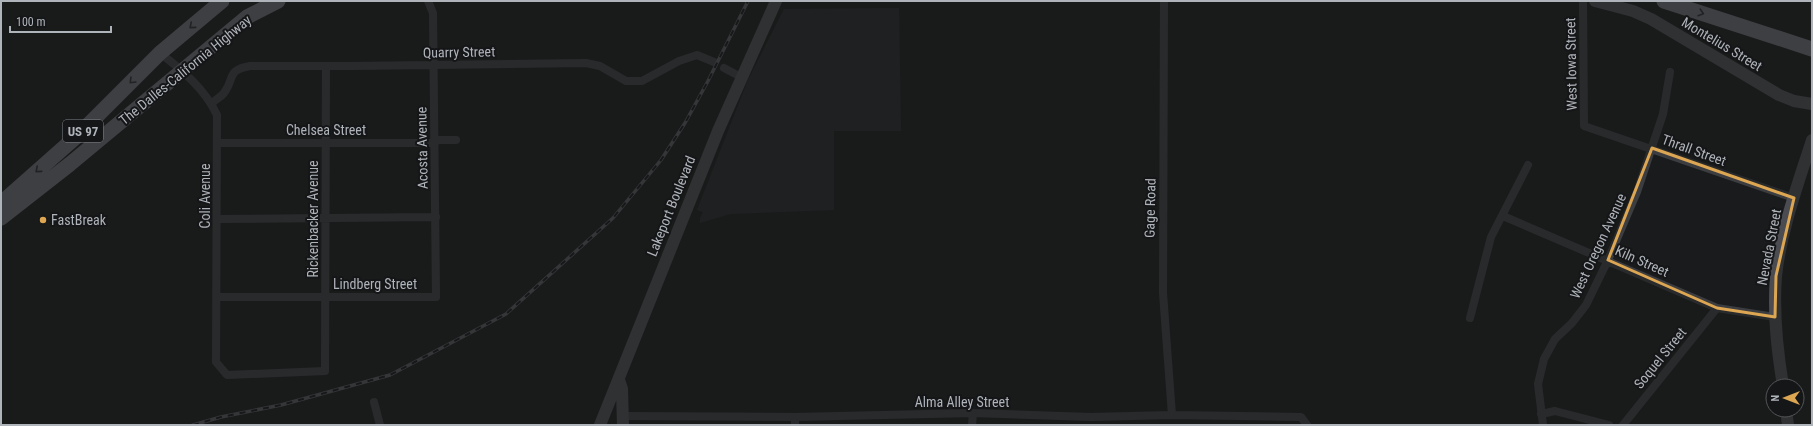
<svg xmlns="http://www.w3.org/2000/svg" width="1813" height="426" font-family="'Roboto Condensed',sans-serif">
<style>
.built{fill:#272729}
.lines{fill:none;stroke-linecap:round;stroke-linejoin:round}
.street{stroke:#3c3d41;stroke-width:8}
.secondary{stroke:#4a4c51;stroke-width:12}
.highway{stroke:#696b71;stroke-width:15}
.rail-casing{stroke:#55575c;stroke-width:3.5}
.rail{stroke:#151617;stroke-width:2;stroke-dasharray:6;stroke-linecap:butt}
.oneway{stroke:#2a2b2e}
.marked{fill:none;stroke:#dca652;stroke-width:3;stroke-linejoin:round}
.poi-dot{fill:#dca652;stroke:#151617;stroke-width:1.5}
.labels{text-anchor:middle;stroke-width:4;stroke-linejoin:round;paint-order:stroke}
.shield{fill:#151617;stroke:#818489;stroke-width:1}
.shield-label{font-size:13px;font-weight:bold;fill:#afb3ba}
.street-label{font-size:14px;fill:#afb3ba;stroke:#151617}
.poi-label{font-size:14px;fill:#afb3ba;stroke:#151617;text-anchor:start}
</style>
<rect width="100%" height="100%" fill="#1a1b1c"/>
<path class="built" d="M 899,8 L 901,131 L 834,131 L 834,210 L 730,214 L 700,223 L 700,218 L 703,212 L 697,210 L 748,80 L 784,9 Z"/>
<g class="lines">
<path class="street" d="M 1164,1 L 1163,293 L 1172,415
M 1583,1 L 1584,126 L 1794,198
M 160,53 C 182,70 205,89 217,115 L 216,362 L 227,375 L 325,371 L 326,66
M 724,68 L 741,77
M 212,103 C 215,100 221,97 224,93 C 235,79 226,70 250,66 L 352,66 L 586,63 L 600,66 L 626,81 L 642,81 L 679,61 L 697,55 L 714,62
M 435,140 L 456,140
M 218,143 L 435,143
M 1503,216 L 1717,308 L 1775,317
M 218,219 L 436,217
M 217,297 L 436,297 L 433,13 L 428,1
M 1470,318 L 1491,237 L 1528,165
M 374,402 L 380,425
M 1541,414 L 1555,411 L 1609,425
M 623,416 L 795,417 L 973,413 L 1091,417 L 1172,415 L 1301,417 L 1307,425
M 795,417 L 795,425
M 972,425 L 973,413
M 1543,425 L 1538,384 L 1544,359 L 1555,339 L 1572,323 L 1586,305 L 1608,260 L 1637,192 L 1663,114 L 1670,72
M 1623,425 L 1717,308"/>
<path class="secondary" d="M 1595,1 L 1633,11 L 1651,19 L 1779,95 L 1794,101 L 1812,104
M 619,380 L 622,389 L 623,425
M 1783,386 C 1777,349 1773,314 1776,276 C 1781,230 1798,184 1812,140
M 1786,410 L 1788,425
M 600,425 L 718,131 L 776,1"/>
<path class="highway" d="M 1664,1 L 1812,49
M 1,203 L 77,136 L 160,53 L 222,1
M 1,218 L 70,164 L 247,17 L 278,1"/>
<defs>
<path id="rail" d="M 193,425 L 221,417 L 281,405 L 390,375 L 506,314 L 613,218 L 661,160 L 685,123 L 708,81 L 748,1"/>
</defs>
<use href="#rail" class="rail-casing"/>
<use href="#rail" class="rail"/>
</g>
<defs><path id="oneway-chevron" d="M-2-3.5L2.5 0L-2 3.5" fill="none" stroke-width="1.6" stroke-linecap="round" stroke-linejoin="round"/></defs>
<g class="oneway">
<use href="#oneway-chevron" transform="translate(1701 13) rotate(18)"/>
<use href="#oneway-chevron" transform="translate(192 26) rotate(140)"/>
<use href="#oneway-chevron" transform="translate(132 81) rotate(135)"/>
<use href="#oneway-chevron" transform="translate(38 170) rotate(139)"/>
</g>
<path d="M0 0H1813V426H0ZM 1652,148 L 1794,198 L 1776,276 L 1775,317 L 1717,308 L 1608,260 Z" fill="#1a1b1c" fill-opacity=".55" fill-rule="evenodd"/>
<path class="marked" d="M 1652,148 L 1794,198 L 1776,276 L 1775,317 L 1717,308 L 1608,260 Z"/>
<circle class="poi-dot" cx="43" cy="220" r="4"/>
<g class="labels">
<rect class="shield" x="63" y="120" width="40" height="22" rx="3"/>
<g class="shield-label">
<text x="83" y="136">US 97</text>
</g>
<g class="street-label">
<text transform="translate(1722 44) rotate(31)" y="5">Montelius Street</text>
<text transform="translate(459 52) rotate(-1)" y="5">Quarry Street</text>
<text transform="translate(1571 64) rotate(-91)" y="5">West Iowa Street</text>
<text transform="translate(185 70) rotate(-39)" y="5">The Dalles-California Highway</text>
<text x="326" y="135">Chelsea Street</text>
<text transform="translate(422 148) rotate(-91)" y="5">Acosta Avenue</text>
<text transform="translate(1694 150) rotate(20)" y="5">Thrall Street</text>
<text transform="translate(205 196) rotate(-90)" y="5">Coli Avenue</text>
<text transform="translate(671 206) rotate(-68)" y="5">Lakeport Boulevard</text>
<text transform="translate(1150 208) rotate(-89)" y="5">Gage Road</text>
<text transform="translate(313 219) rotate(-90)" y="5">Rickenbacker Avenue</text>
<text transform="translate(1598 246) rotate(-65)" y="5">West Oregon Avenue</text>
<text transform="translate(1769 247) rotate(-79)" y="5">Nevada Street</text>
<text transform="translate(1642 261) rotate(24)" y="5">Kiln Street</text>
<text x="375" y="289">Lindberg Street</text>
<text transform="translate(1660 358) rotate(-51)" y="5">Soquel Street</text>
<text x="962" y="407">Alma Alley Street</text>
</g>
<g class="poi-label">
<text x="51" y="225">FastBreak</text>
</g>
</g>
<rect width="1813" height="426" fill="none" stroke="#afb3ba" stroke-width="4"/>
<g transform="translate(1785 398) rotate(270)"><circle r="19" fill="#151617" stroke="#535558"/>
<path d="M0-3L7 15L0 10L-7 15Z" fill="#dca652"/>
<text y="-6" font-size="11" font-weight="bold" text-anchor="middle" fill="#afb3ba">N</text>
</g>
<path d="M10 26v6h101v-6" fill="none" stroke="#afb3ba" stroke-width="2"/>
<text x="16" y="26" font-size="12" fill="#afb3ba" stroke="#151617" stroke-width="3" paint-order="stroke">100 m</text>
</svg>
